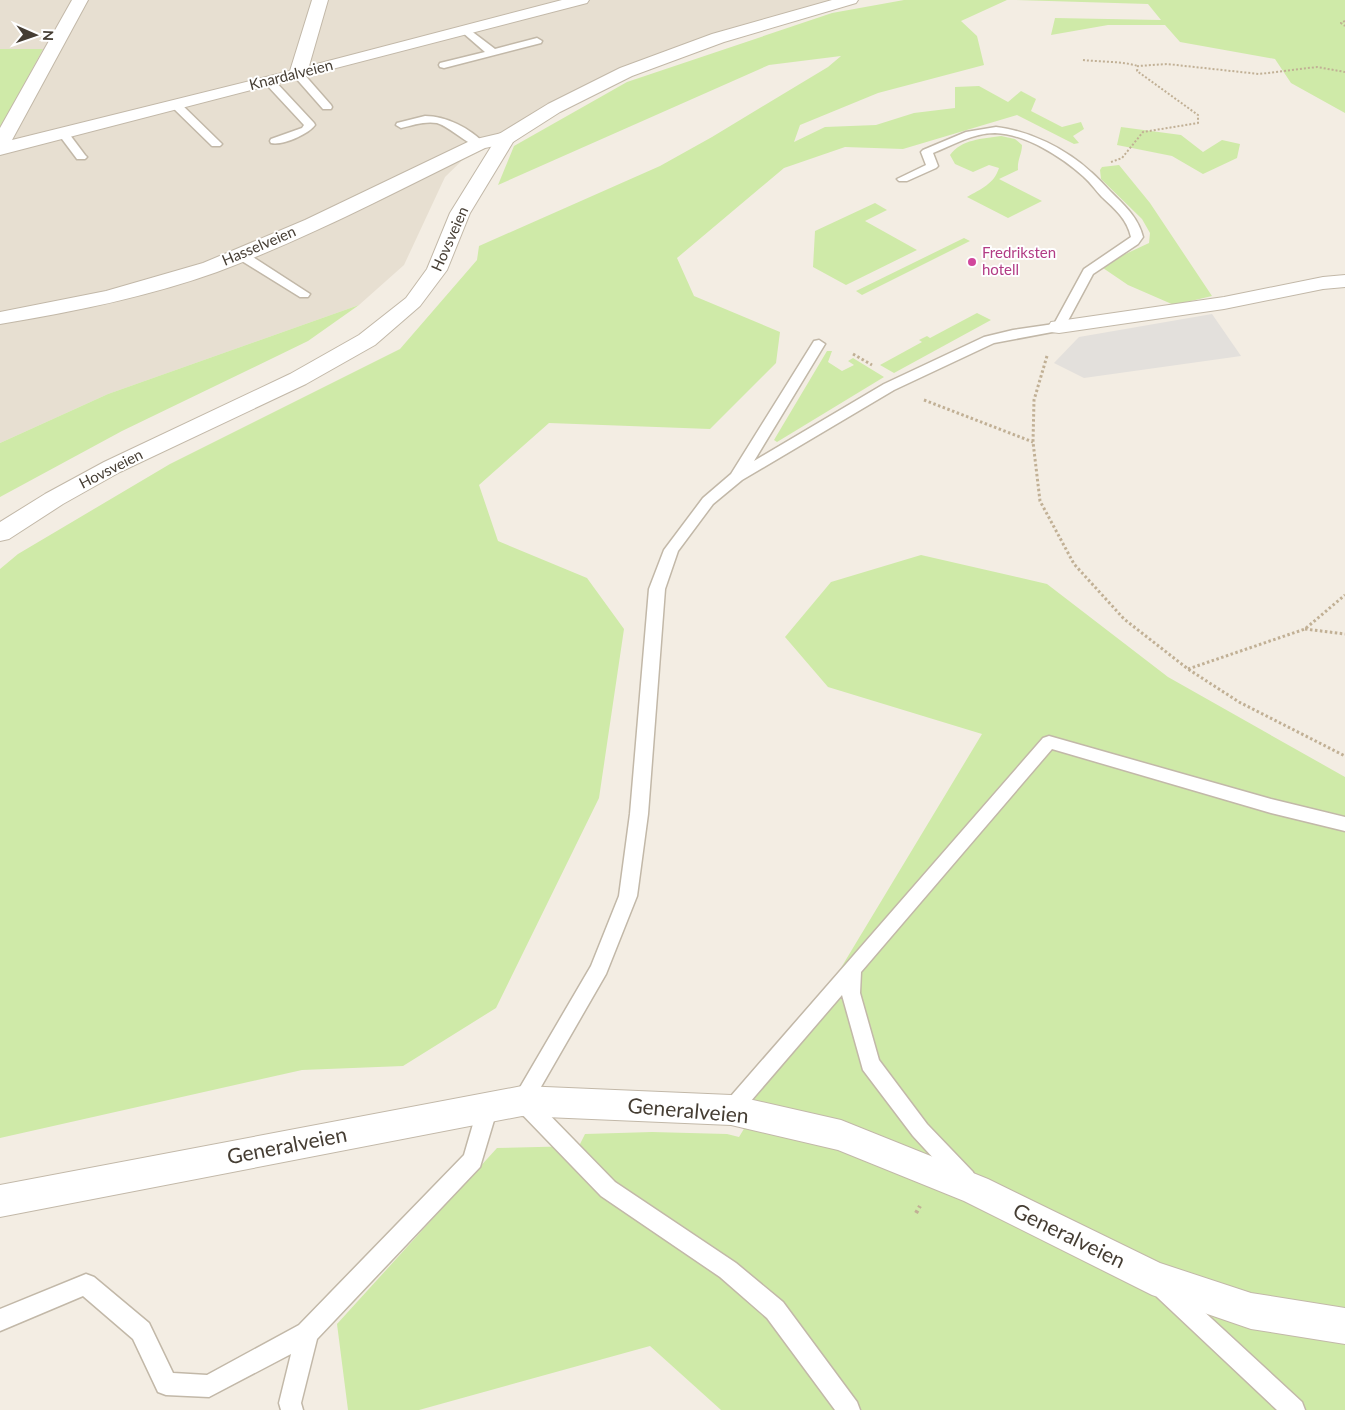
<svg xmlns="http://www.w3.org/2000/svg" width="1345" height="1410" font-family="Lato,sans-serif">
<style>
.residential{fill:#e7dfd1}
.green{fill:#cfeaa8}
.parking{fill:#e3e0dc}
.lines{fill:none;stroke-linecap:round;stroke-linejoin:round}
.service-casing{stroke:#c2b8a8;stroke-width:3}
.minor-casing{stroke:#c2b8a8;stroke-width:2}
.tertiary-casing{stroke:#c2b8a8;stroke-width:2}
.path-far2{stroke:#c1b095;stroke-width:2;stroke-dasharray:2 2;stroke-linecap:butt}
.path-far1{stroke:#c1b095;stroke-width:3;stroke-dasharray:2.5 2.5;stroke-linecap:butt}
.path{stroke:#c1b095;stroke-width:4;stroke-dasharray:3 3;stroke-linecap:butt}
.service{fill:#fff;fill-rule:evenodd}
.minor{fill:#fff;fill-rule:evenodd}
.tertiary{fill:#fff;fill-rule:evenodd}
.hotel-dot{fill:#d1479c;stroke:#fff;stroke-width:2}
.labels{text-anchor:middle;stroke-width:4;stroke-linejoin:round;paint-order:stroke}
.far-street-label{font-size:15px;fill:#453d33;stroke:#fff}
.far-hotel-label{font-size:15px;fill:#b23c85;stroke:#fff;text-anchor:start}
.near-street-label{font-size:21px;fill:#453d33;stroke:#fff}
</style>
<rect width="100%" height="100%" fill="#f3ede3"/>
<path class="residential" d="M 0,0 L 851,0 L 660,59 L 479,144 L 445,177 L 404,265 L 359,305 L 108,394 L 0,443 Z"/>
<path class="green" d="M 904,0 L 1007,0 L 961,21 L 977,36 L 984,65 L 878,93 L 800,125 L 794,142 L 825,127 L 876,125 L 914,113 L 955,108 L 955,87 L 979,86 L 1008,102 L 1021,91 L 1036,99 L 1031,111 L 1062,127 L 1081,122 L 1084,129 L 1073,136 L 1079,143 L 1074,144 L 1017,115 L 903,149 L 845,147 L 784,168 L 677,258 L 694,296 L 780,332 L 776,363 L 710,429 L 549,423 L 479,485 L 498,541 L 587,578 L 624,629 L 599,798 L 496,1008 L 403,1066 L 302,1070 L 0,1138 L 0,569 L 18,554 L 170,464 L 400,349 L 477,260 L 479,246 L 660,166 L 712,137 L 828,67 L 841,56 L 769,65 L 498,185 L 514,146 L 627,82 L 832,13 Z
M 1015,0 L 1345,0 L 1345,113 L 1291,83 L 1275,59 L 1180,42 L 1165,25 L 1108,25 L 1051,35 L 1055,18 L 1161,20 L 1148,4 Z
M 0,49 L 43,49 L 0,129 Z
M 1121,127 L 1181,135 L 1203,152 L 1222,140 L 1240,144 L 1237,158 L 1203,174 L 1172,156 L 1117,145 Z
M 1001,136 L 1015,139 L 1022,145 C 1022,154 1017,160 1018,170 L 999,179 L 1042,201 L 1008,218 L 967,197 C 981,189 994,184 999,168 L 989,165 L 973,172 L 955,164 L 950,155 C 962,139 982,139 1001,136 Z
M 1119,165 L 1150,203 L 1212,296 L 1174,305 L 1128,285 L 1103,268 L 1102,265 L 1149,243 L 1150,233 L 1142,219 L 1101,179 L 1100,170 L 1102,167 Z
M 875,203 L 887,210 L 865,221 L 917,250 L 846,285 L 813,267 L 815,231 Z
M 964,238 L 970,241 L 862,295 L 856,291 Z
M 359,305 L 308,341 L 122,431 L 0,497 L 0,443 L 108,394 Z
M 977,313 L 991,320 L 894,373 L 880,365 L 922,342 L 919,340 L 927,336 L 930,338 Z
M 827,351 L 832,351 L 828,362 L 842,371 L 854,365 L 848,361 L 853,358 L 884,377 L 777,442 L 774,440 Z
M 921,555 L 1047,584 L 1168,677 L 1345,777 L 1345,1410 L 721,1410 L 650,1346 L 419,1410 L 348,1410 L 337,1324 L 497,1148 L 579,1146 L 585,1134 L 652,1132 L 727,1134 L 739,1137 L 759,1104 L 747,1101 L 783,1064 L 982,734 L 828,687 L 785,637 L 831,582 Z"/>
<path class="parking" d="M 1212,314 L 1241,356 L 1084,378 L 1054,363 L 1079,337 Z"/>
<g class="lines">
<defs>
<path id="service" d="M 466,27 L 495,49 L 537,38 L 542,41 L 541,43 L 444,68 L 440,67 L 439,65 L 440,63 L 485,52 L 462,32 L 462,28 Z
M 298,71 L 302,72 L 331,105 L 332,107 L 331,109 L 323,109 L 294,76 L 293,74 Z
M 269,78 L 273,79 L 314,123 L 315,125 C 309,134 282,146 271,143 L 270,141 L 271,139 L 302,128 L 304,125 L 265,83 L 264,81 L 265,79 Z
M 175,101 L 179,102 L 220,142 L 222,144 L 220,146 L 212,146 L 171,106 L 170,104 Z
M 425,116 C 446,116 470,128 485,144 L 483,146 C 471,149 451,127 437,123 C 425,121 413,125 401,128 L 396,125 L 397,123 Z
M 996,127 C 1030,131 1066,149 1091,172 C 1098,178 1104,185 1110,191 C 1124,205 1138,217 1143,237 L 1138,244 L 1093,274 L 1063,330 L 994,343 L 894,390 L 742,480 L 713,504 L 678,551 L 665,589 L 648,814 L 637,896 L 606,974 L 534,1099 L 615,1182 L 736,1263 L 783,1302 L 857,1402 L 860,1410 L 835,1410 L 767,1318 L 720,1277 L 601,1196 L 515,1107 L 512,1101 L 591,966 L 619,896 L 630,814 L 649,589 L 664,550 L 703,498 L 731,474 L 814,341 L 819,340 L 825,344 L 754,461 L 884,384 L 984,337 L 1013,330 L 1054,324 L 1084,269 L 1131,237 C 1127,219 1115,209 1102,197 C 1096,191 1091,183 1084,177 C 1062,157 1026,134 995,133 C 973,133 953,145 933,153 L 938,166 L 936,168 L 907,181 L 899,181 L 897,179 L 926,165 L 921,152 L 923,150 L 966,132 Z
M 63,130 L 67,131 L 85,155 L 87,157 L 85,159 L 77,159 L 59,135 L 58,133 Z
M 241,251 L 245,252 L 310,294 L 308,297 L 300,297 L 237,258 L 235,255 L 237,252 Z
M 1049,736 L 1271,799 L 1345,817 L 1345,831 L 1271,813 L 1052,749 L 861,972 L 860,993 L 879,1060 L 927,1124 L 973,1172 L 976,1179 L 973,1186 L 966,1188 L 959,1186 L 913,1136 L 863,1070 L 842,995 L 738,1116 L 731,1119 L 724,1116 L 721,1110 L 724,1104 L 1043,738 Z
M 488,1098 L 495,1101 L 498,1107 L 480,1167 L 317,1339 L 301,1403 L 303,1410 L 281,1410 L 279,1403 L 291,1354 L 209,1397 L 166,1395 L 158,1392 L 133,1339 L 83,1296 L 0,1331 L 0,1309 L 86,1274 L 94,1277 L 149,1323 L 173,1373 L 207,1375 L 299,1325 L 464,1155 L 478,1107 L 481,1101 Z
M 1165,1280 L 1173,1283 L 1302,1402 L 1305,1410 L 1277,1410 L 1157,1297 L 1154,1290 L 1157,1283 Z"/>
<path id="minor" d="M 72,0 L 88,0 L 12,140 L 290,71 L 312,0 L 328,0 L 309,66 L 562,0 L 589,0 L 587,3 L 0,155 L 0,128 Z
M 506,132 L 513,134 L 515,138 L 513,142 L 485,148 C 397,191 309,238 217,272 C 147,297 73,312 0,324 L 0,312 L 106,291 L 203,263 L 305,220 L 472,140 Z
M 1345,275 L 1345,287 L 1323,289 L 1224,309 L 1059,333 L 1051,332 L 1048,327 L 1051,322 L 1059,321 L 1224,297 L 1323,277 Z
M 522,1086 L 731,1095 L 841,1120 L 988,1179 L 1160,1263 L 1251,1293 L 1345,1308 L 1345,1344 L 1251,1329 L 1152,1295 L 964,1201 L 838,1150 L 731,1125 L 522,1116 L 0,1217 L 0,1185 Z"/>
<path id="tertiary" d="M 832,0 L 858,0 L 856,3 L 724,42 L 632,76 L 560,112 L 513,142 L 470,213 L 447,270 L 420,306 L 375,345 L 306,384 L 120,472 L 63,504 L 9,539 L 0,541 L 0,522 L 45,494 L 104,462 L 290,374 L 359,335 L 406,298 L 427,269 L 450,213 L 499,134 L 548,104 L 620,68 L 712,34 Z"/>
</defs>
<use href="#service" class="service-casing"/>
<use href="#minor" class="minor-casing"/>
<use href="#tertiary" class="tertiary-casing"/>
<path class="path-far2" d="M 1345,21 L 1341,23 L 1345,26
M 1083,60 C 1101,62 1121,61 1138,66
M 1111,162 L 1122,158 L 1143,132 L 1198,123 L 1198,115 L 1137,71 L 1138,66 L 1167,64 L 1259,74 L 1317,67 L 1345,72"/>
<path class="path-far1" d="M 853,354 L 872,365
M 1047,356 L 1034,400 L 1033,442 L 1040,501 L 1074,564 L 1124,619 L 1188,669 L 1239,702 L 1345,756
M 924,400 L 1033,442
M 1305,629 L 1345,634
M 1188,669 L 1305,629 L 1345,595"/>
<path class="path" d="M 916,1213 L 920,1206"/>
<use href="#service" class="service"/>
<use href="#minor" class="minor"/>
<use href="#tertiary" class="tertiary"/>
</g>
<circle class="hotel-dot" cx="972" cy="262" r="5"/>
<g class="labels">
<g class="far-street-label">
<text transform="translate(291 75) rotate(-14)" y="5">Knardalveien</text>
<text transform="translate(450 239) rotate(-66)" y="5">Hovsveien</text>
<text transform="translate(259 246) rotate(-23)" y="5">Hasselveien</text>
<text transform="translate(111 469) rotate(-27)" y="5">Hovsveien</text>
</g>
<g class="far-hotel-label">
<text x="982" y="258">Fredriksten<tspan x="982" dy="17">hotell</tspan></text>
</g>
<g class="near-street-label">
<text transform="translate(688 1111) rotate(5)" y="7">Generalveien</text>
<text transform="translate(287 1146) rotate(-11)" y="7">Generalveien</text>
<text transform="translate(1069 1236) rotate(26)" y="7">Generalveien</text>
</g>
</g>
<g transform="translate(35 35) rotate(92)" stroke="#ffffff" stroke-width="4" paint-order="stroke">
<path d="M0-4L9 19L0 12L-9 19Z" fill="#453d33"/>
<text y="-8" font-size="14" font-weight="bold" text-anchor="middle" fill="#453d33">N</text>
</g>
</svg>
